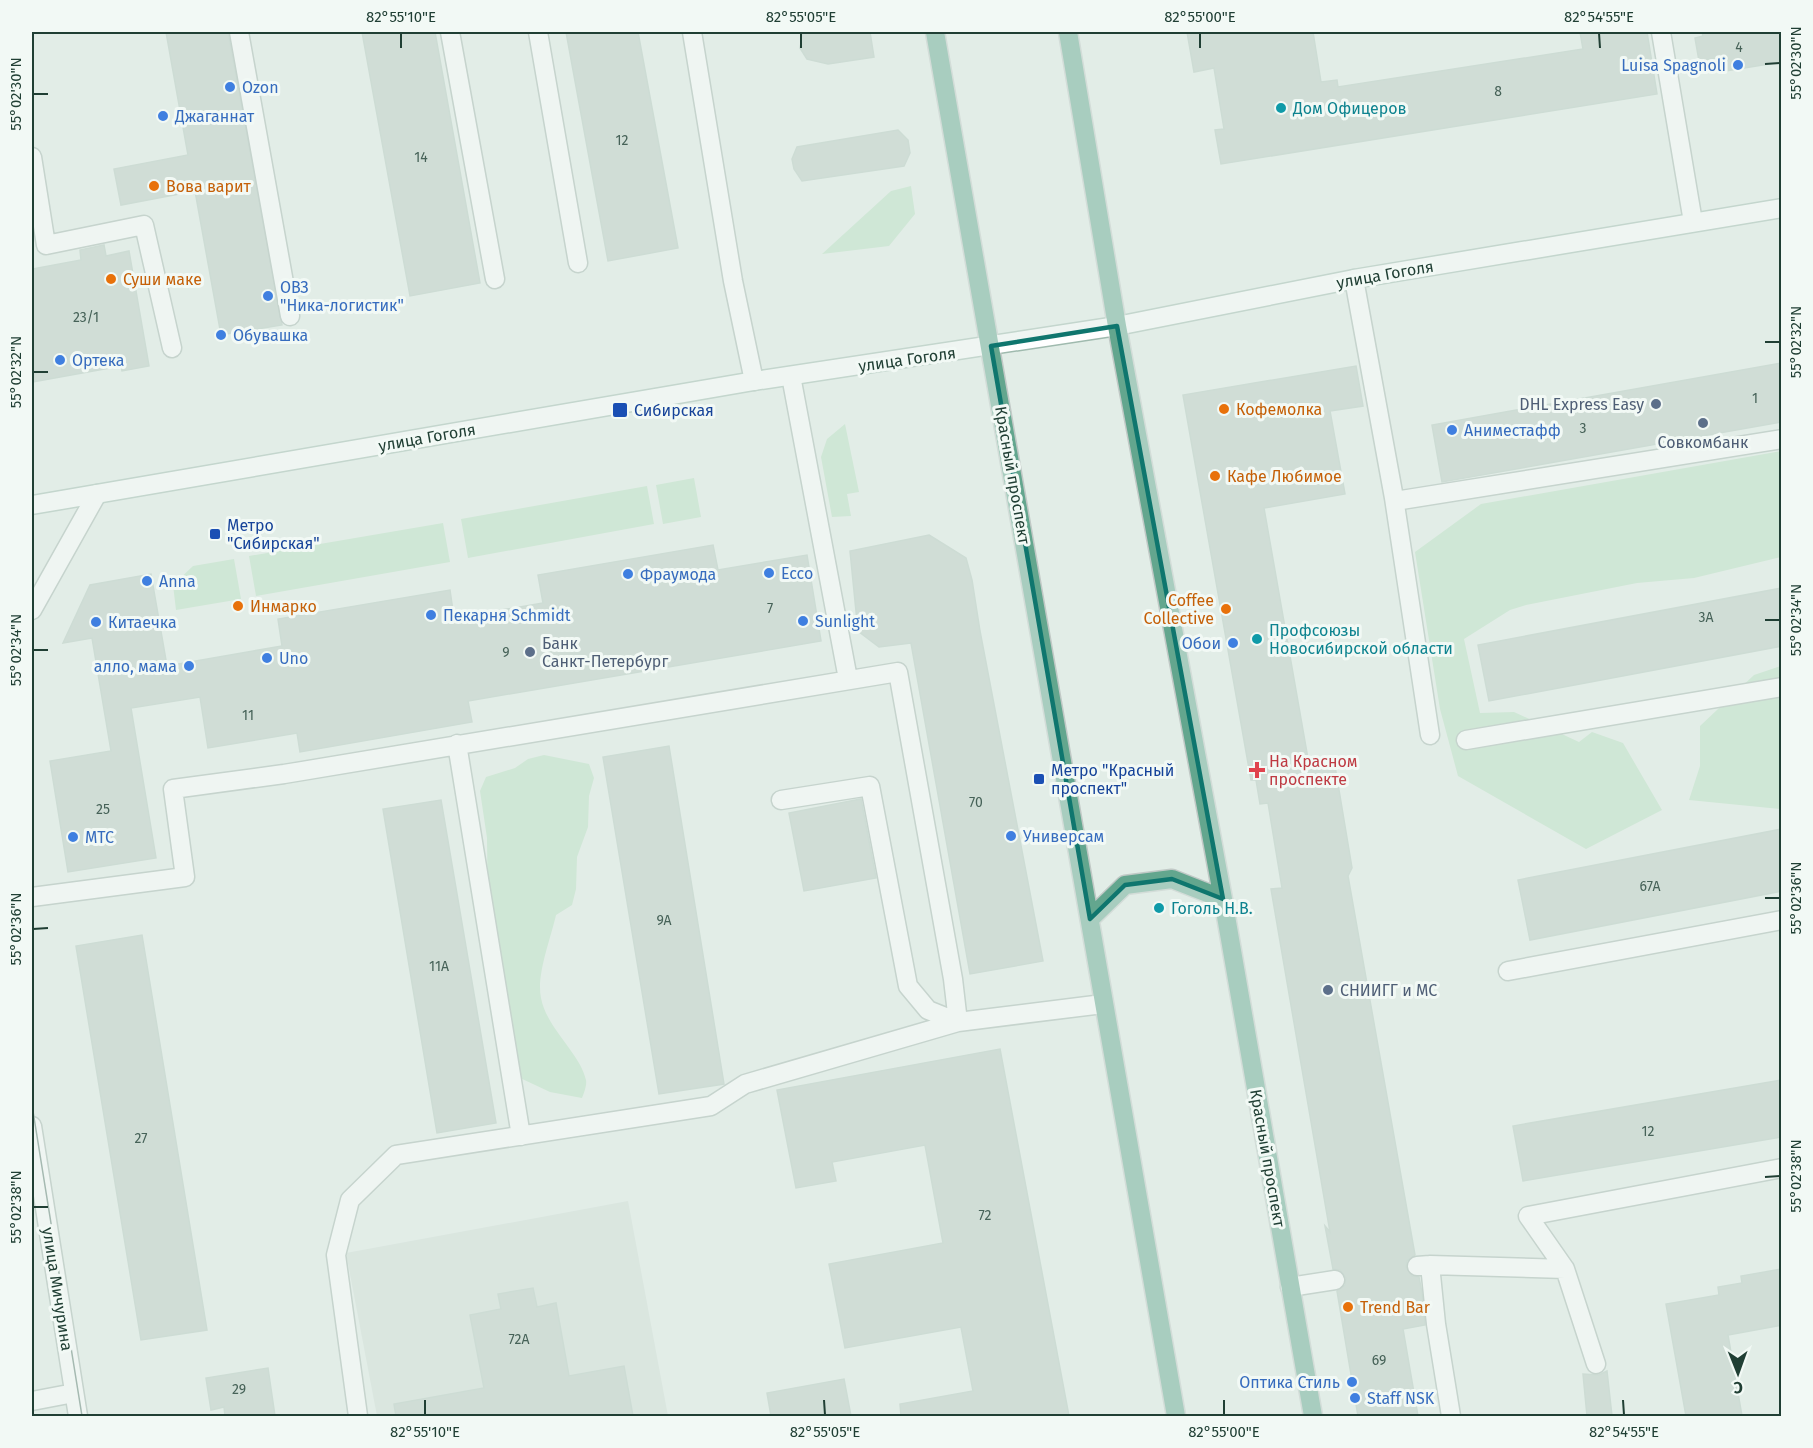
<svg xmlns="http://www.w3.org/2000/svg" width="1813" height="1448" font-family="'Fira Sans',sans-serif">
<style>
.built{fill:#d0ddd6}
.green{fill:#b9e0c0}
.building{fill:#bacbc2;stroke:#b4c7bd;stroke-width:1.5}
.lines{fill:none;stroke-linecap:round;stroke-linejoin:round}
.service-casing{stroke:#a4b5ae;stroke-width:21}
.minor-casing{stroke:#a4b5ae;stroke-width:21}
.secondary-casing{stroke:#9fbaae;stroke-width:21}
.primary-casing{stroke:#c1c9c6;stroke-width:21}
.service{stroke:#fff;stroke-width:18}
.minor{stroke:#fff;stroke-width:18}
.secondary{stroke:#fff;stroke-width:18}
.primary{stroke:#63a68e;stroke-width:18}
.tram{stroke:#5b7b6f;stroke-width:1.5}
.marked{fill:none;stroke:#0f766e;stroke-width:4.5;stroke-linejoin:round}
.ticks{fill:none;stroke:#203f34;stroke-width:2}
.shop-dot{fill:#3f7fe0;stroke:#f2f9f5;stroke-width:2}
.culture-dot{fill:#0f9aa8;stroke:#f2f9f5;stroke-width:2}
.food-dot{fill:#e8710a;stroke:#f2f9f5;stroke-width:2}
.service-dot{fill:#5c6f8a;stroke:#f2f9f5;stroke-width:2}
.transit-dot{fill:#1a4fb4;stroke:#f2f9f5;stroke-width:2}
.health-dot{fill:#e0444e;stroke:#f2f9f5;stroke-width:2}
.labels{text-anchor:middle;stroke-width:6;stroke-linejoin:round;paint-order:stroke}
.number-label{font-size:14px;fill:#466258}
.shop-label{font-size:16px;fill:#366cbe;stroke:#f2f9f5;text-anchor:start}
.culture-label{font-size:16px;fill:#0d838f;stroke:#f2f9f5;text-anchor:start}
.food-label{font-size:16px;fill:#c56008;stroke:#f2f9f5;text-anchor:start}
.street-label{font-size:16px;fill:#203f34;stroke:#f2f9f5}
.service-label{font-size:16px;fill:#4e5e75;stroke:#f2f9f5;text-anchor:start}
.transit-label{font-size:16px;fill:#164399;stroke:#f2f9f5;text-anchor:start}
.health-label{font-size:16px;fill:#be3a42;stroke:#f2f9f5;text-anchor:start}
.neatline{fill:none;stroke:#203f34;stroke-width:2}
.ticks-label{font-size:15px;text-anchor:middle;fill:#203f34}
</style>
<rect width="100%" height="100%" fill="#e2ede7"/>
<path class="built" d="M 628,1201 L 668,1416 L 377,1416 L 346,1253 Z"/>
<path class="green" d="M 911,186 L 915,214 L 889,246 L 822,254 L 891,191 Z
M 845,424 L 859,492 L 847,494 L 851,516 L 832,517 L 821,457 L 827,439 Z
M 1781,451 L 1781,557 L 1694,578 L 1637,583 L 1526,605 L 1510,610 L 1464,639 L 1480,713 L 1514,712 L 1579,742 L 1592,732 L 1623,743 L 1662,810 L 1586,849 L 1458,776 L 1440,709 L 1415,552 L 1481,504 Z
M 694,478 L 701,517 L 663,524 L 656,485 Z
M 647,486 L 654,524 L 468,558 L 461,519 Z
M 443,523 L 450,562 L 256,596 L 249,556 Z
M 234,559 L 241,599 L 176,610 L 173,585 L 193,566 Z
M 1781,666 L 1781,809 L 1689,800 L 1700,766 L 1700,726 L 1754,675 Z
M 544,755 L 589,764 L 594,778 L 589,796 L 588,827 L 577,857 L 576,889 L 572,905 L 556,915 C 551,938 536,975 541,998 C 547,1029 580,1053 586,1080 C 587,1085 584,1093 582,1098 L 550,1092 L 518,1077 L 508,1062 L 495,1034 L 489,1002 L 487,838 L 480,791 L 486,777 L 515,768 L 528,759 Z"/>
<path class="building" d="M 166,32 L 228,32 L 282,325 L 221,335 L 195,191 L 121,205 L 114,169 L 188,155 Z
M 362,32 L 435,32 L 480,283 L 410,296 Z
M 566,32 L 638,32 L 678,248 L 608,261 Z
M 803,32 L 870,32 L 874,57 L 828,64 L 807,59 L 800,48 Z
M 1187,32 L 1313,32 L 1321,82 L 1337,80 L 1338,87 L 1583,49 L 1580,32 L 1647,32 L 1657,94 L 1221,164 L 1215,130 L 1224,129 L 1214,68 L 1194,72 Z
M 1702,32 L 1782,32 L 1782,62 L 1726,71 L 1723,57 L 1699,61 L 1695,38 L 1703,36 Z
M 898,130 L 908,140 L 910,153 L 904,166 L 802,181 L 794,169 L 792,159 L 797,147 Z
M 104,245 L 106,256 L 129,251 L 149,366 L 122,371 L 121,366 L 32,382 L 32,269 L 81,260 L 80,250 Z
M 1782,363 L 1782,422 L 1442,482 L 1432,425 Z
M 1356,366 L 1363,406 L 1330,411 L 1345,494 L 1264,508 L 1310,770 L 1335,766 L 1352,868 L 1348,876 L 1415,1255 L 1407,1261 L 1406,1267 L 1412,1276 L 1419,1277 L 1422,1293 L 1425,1325 L 1403,1329 L 1418,1416 L 1358,1416 L 1337,1291 L 1345,1285 L 1346,1278 L 1340,1270 L 1333,1269 L 1325,1226 L 1330,1232 L 1271,889 L 1282,888 L 1268,803 L 1260,804 L 1256,780 L 1251,780 L 1183,395 Z
M 929,535 L 966,558 L 972,580 L 980,631 L 1043,961 L 970,974 L 911,643 L 879,647 L 858,631 L 850,551 Z
M 713,545 L 718,570 L 807,555 L 821,641 L 468,701 L 472,722 L 300,752 L 297,733 L 208,748 L 200,697 L 131,708 L 156,858 L 68,872 L 50,761 L 111,751 L 92,638 L 63,643 L 90,585 L 151,574 L 167,666 L 282,646 L 278,619 L 450,590 L 454,618 L 543,603 L 538,575 Z
M 1782,588 L 1782,646 L 1489,701 L 1478,645 Z
M 669,746 L 724,1084 L 659,1094 L 603,757 Z
M 861,799 L 876,878 L 804,891 L 789,813 Z
M 441,800 L 496,1123 L 437,1133 L 383,809 Z
M 1782,829 L 1782,891 L 1530,940 L 1518,880 Z
M 142,935 L 207,1330 L 141,1340 L 76,946 Z
M 1000,1049 L 1069,1416 L 901,1416 L 900,1404 L 973,1391 L 961,1327 L 845,1348 L 829,1264 L 943,1243 L 925,1145 L 832,1162 L 836,1181 L 796,1188 L 777,1090 Z
M 1782,1080 L 1782,1137 L 1523,1181 L 1513,1126 Z
M 1782,1269 L 1782,1325 L 1728,1335 L 1742,1416 L 1686,1416 L 1666,1304 L 1719,1295 L 1718,1287 L 1742,1283 L 1741,1276 Z
M 533,1288 L 537,1307 L 556,1303 L 569,1376 L 624,1366 L 633,1416 L 396,1416 L 394,1404 L 484,1388 L 470,1315 L 501,1309 L 498,1294 Z
M 268,1368 L 275,1416 L 225,1416 L 224,1407 L 211,1410 L 206,1378 Z
M 1607,1371 L 1612,1416 L 1587,1416 L 1583,1374 L 1599,1375 Z
M 844,1379 L 851,1416 L 771,1416 L 767,1393 Z"/>
<g class="lines">
<defs>
<path id="service" d="M 239,32 L 290,316
M 450,32 L 495,279
M 538,32 L 578,263
M 692,32 L 733,281 L 754,381
M 1661,32 L 1693,222
M 32,157 L 46,245 L 144,225 L 172,348
M 1354,279 L 1394,498 L 1430,735
M 791,376 L 848,679
M 1395,501 L 1782,439
M 1466,740 L 1782,687
M 457,744 L 521,1136
M 32,897 L 185,877 L 173,789 L 284,774 L 898,672 L 953,979 L 958,1022 L 928,1010 L 908,986 L 870,786 L 781,800
M 1508,971 L 1782,920
M 1430,1265 L 1436,1324 L 1451,1416
M 1417,1266 L 1430,1265 L 1565,1269 L 1596,1364
M 1565,1269 L 1528,1216 L 1782,1168
M 1290,1287 L 1335,1280
M 358,1416 L 336,1255 L 350,1200 L 396,1155 L 711,1106 L 745,1084 L 958,1022 L 1103,1004"/>
<path id="minor" d="M 32,610 L 97,494
M 32,1126 L 78,1416
M 32,1401 L 74,1393"/>
<path id="secondary" d="M 32,505 L 754,381 L 1117,326 L 1354,279 L 1782,208"/>
<path id="primary" d="M 935,32 L 1176,1416
M 1068,32 L 1117,326 L 1223,899 L 1313,1416
M 1090,919 L 1125,885 L 1172,879 L 1223,899"/>
</defs>
<use href="#service" class="service-casing"/>
<use href="#minor" class="minor-casing"/>
<use href="#secondary" class="secondary-casing"/>
<use href="#primary" class="primary-casing"/>
<use href="#service" class="service"/>
<use href="#minor" class="minor"/>
<use href="#secondary" class="secondary"/>
<use href="#primary" class="primary"/>
<path class="tram" d="M 32,1105 L 82,1416"/>
</g>
<path d="M0 0H1813V1448H0ZM 1117,326 L 1223,899 L 1172,879 L 1125,885 L 1090,919 L 991,346 Z" fill="#e2ede7" fill-opacity=".55" fill-rule="evenodd"/>
<path class="marked" d="M 1117,326 L 1223,899 L 1172,879 L 1125,885 L 1090,919 L 991,346 Z"/>
<path class="ticks" d="M 401,33 L 401,48M 801,33 L 801,48M 1200,33 L 1200,48M 1599,33 L 1600,48M 1765,64 L 1780,63M 33,94 L 48,94M 1765,342 L 1780,342M 33,372 L 48,372M 1765,620 L 1780,620M 33,650 L 48,650M 1765,898 L 1780,898M 33,929 L 48,928M 1765,1177 L 1780,1176M 33,1207 L 48,1207M 425,1400 L 425,1415M 824,1400 L 825,1415M 1224,1400 L 1224,1415M 1623,1400 L 1624,1415"/>
<g class="shop-dot">
<circle cx="1738" cy="65" r="6"/>
<circle cx="230" cy="87" r="6"/>
<circle cx="163" cy="116" r="6"/>
<circle cx="268" cy="296" r="6"/>
<circle cx="221" cy="335" r="6"/>
<circle cx="60" cy="360" r="6"/>
<circle cx="1452" cy="430" r="6"/>
<circle cx="769" cy="573" r="6"/>
<circle cx="628" cy="574" r="6"/>
<circle cx="147" cy="581" r="6"/>
<circle cx="431" cy="615" r="6"/>
<circle cx="803" cy="621" r="6"/>
<circle cx="96" cy="622" r="6"/>
<circle cx="1233" cy="643" r="6"/>
<circle cx="267" cy="658" r="6"/>
<circle cx="189" cy="666" r="6"/>
<circle cx="1011" cy="836" r="6"/>
<circle cx="73" cy="837" r="6"/>
<circle cx="1352" cy="1382" r="6"/>
<circle cx="1355" cy="1398" r="6"/>
</g>
<g class="culture-dot">
<circle cx="1281" cy="108" r="6"/>
<circle cx="1257" cy="639" r="6"/>
<circle cx="1159" cy="908" r="6"/>
</g>
<g class="food-dot">
<circle cx="154" cy="186" r="6"/>
<circle cx="111" cy="279" r="6"/>
<circle cx="1224" cy="409" r="6"/>
<circle cx="1215" cy="476" r="6"/>
<circle cx="238" cy="606" r="6"/>
<circle cx="1226" cy="609" r="6"/>
<circle cx="1348" cy="1307" r="6"/>
</g>
<g class="service-dot">
<circle cx="1656" cy="404" r="6"/>
<circle cx="1703" cy="423" r="6"/>
<circle cx="530" cy="652" r="6"/>
<circle cx="1328" cy="990" r="6"/>
</g>
<g class="transit-dot">
<rect x="612" y="402" width="16" height="16" rx="3"/>
<rect x="209" y="528" width="12" height="12" rx="3"/>
<rect x="1033" y="773" width="12" height="12" rx="3"/>
</g>
<path class="health-dot" d="M1254 761h6v6h6v6h-6v6h-6v-6h-6v-6h6z"/>
<g class="labels">
<g class="number-label">
<text x="1739" y="52">4</text>
<text x="1498" y="96">8</text>
<text x="622" y="145">12</text>
<text x="421" y="162">14</text>
<text x="86" y="322">23/1</text>
<text x="1755" y="403">1</text>
<text x="1583" y="433">3</text>
<text x="770" y="613">7</text>
<text x="1706" y="622">3А</text>
<text x="506" y="657">9</text>
<text x="248" y="720">11</text>
<text x="976" y="807">70</text>
<text x="103" y="814">25</text>
<text x="1650" y="891">67А</text>
<text x="664" y="925">9А</text>
<text x="439" y="971">11А</text>
<text x="1648" y="1136">12</text>
<text x="141" y="1143">27</text>
<text x="985" y="1220">72</text>
<text x="519" y="1344">72А</text>
<text x="1379" y="1365">69</text>
<text x="239" y="1394">29</text>
</g>
<g class="shop-label">
<text x="1726" y="71" text-anchor="end">Luisa Spagnoli</text>
<text x="242" y="93">Ozon</text>
<text x="175" y="122">Джаганнат</text>
<text x="280" y="293">ОВЗ<tspan x="280" dy="18">"Ника-логистик"</tspan></text>
<text x="233" y="341">Обувашка</text>
<text x="72" y="366">Ортека</text>
<text x="1464" y="436">Аниместафф</text>
<text x="781" y="579">Ecco</text>
<text x="640" y="580">Фраумода</text>
<text x="159" y="587">Anna</text>
<text x="443" y="621">Пекарня Schmidt</text>
<text x="815" y="627">Sunlight</text>
<text x="108" y="628">Китаечка</text>
<text x="1221" y="649" text-anchor="end">Обои</text>
<text x="279" y="664">Uno</text>
<text x="177" y="672" text-anchor="end">алло, мама</text>
<text x="1023" y="842">Универсам</text>
<text x="85" y="843">МТС</text>
<text x="1340" y="1388" text-anchor="end">Оптика Стиль</text>
<text x="1367" y="1404">Staff NSK</text>
</g>
<g class="culture-label">
<text x="1293" y="114">Дом Офицеров</text>
<text x="1269" y="636">Профсоюзы<tspan x="1269" dy="18">Новосибирской области</tspan></text>
<text x="1171" y="914">Гоголь Н.В.</text>
</g>
<g class="food-label">
<text x="166" y="192">Вова варит</text>
<text x="123" y="285">Суши маке</text>
<text x="1236" y="415">Кофемолка</text>
<text x="1227" y="482">Кафе Любимое</text>
<text x="1214" y="606" text-anchor="end">Coffee<tspan x="1214" dy="18">Collective</tspan></text>
<text x="250" y="612">Инмарко</text>
<text x="1360" y="1313">Trend Bar</text>
</g>
<g class="street-label">
<text transform="translate(1385 274) rotate(-10)" y="6">улица Гоголя</text>
<text transform="translate(907 359) rotate(-8)" y="6">улица Гоголя</text>
<text transform="translate(427 437) rotate(-10)" y="6">улица Гоголя</text>
<text transform="translate(1013 475) rotate(80)" y="6">Красный проспект</text>
<text transform="translate(1268 1158) rotate(80)" y="6">Красный проспект</text>
<text transform="translate(58 1289) rotate(81)" y="6">улица Мичурина</text>
</g>
<g class="service-label">
<text x="1644" y="410" text-anchor="end">DHL Express Easy</text>
<text x="1703" y="448" text-anchor="middle">Совкомбанк</text>
<text x="542" y="649">Банк<tspan x="542" dy="18">Санкт-Петербург</tspan></text>
<text x="1340" y="996">СНИИГГ и МС</text>
</g>
<g class="transit-label">
<text x="634" y="416">Сибирская</text>
<text x="227" y="531">Метро<tspan x="227" dy="18">"Сибирская"</tspan></text>
<text x="1051" y="776">Метро "Красный<tspan x="1051" dy="18">проспект"</tspan></text>
</g>
<g class="health-label">
<text x="1269" y="767">На Красном<tspan x="1269" dy="18">проспекте</tspan></text>
</g>
</g>
<rect width="1813" height="1448" fill="none" stroke="#f2f9f5" stroke-width="66"/>
<g transform="translate(1738 1373) rotate(179)" stroke="#f2f9f5" stroke-width="4.5" paint-order="stroke">
<path d="M0-4.5L10 22L0 15L-10 22Z" fill="#203f34"/>
<text y="-9" font-size="16" font-weight="bold" text-anchor="middle" fill="#203f34">С</text>
</g>
<rect x="33" y="33" width="1747" height="1382" class="neatline"/>
<g class="ticks-label">
<text x="401" y="22">82°55'10"E</text>
<text x="801" y="22">82°55'05"E</text>
<text x="1200" y="22">82°55'00"E</text>
<text x="1599" y="22">82°54'55"E</text>
<text transform="translate(1796 63) rotate(-90)" y="5">55°02'30"N</text>
<text transform="translate(16 94) rotate(-90)" y="5">55°02'30"N</text>
<text transform="translate(1796 342) rotate(-90)" y="5">55°02'32"N</text>
<text transform="translate(16 372) rotate(-90)" y="5">55°02'32"N</text>
<text transform="translate(1796 620) rotate(-90)" y="5">55°02'34"N</text>
<text transform="translate(16 650) rotate(-90)" y="5">55°02'34"N</text>
<text transform="translate(1796 898) rotate(-90)" y="5">55°02'36"N</text>
<text transform="translate(16 929) rotate(-90)" y="5">55°02'36"N</text>
<text transform="translate(1796 1176) rotate(-90)" y="5">55°02'38"N</text>
<text transform="translate(16 1207) rotate(-90)" y="5">55°02'38"N</text>
<text x="425" y="1437">82°55'10"E</text>
<text x="825" y="1437">82°55'05"E</text>
<text x="1224" y="1437">82°55'00"E</text>
<text x="1624" y="1437">82°54'55"E</text>
</g>
</svg>
